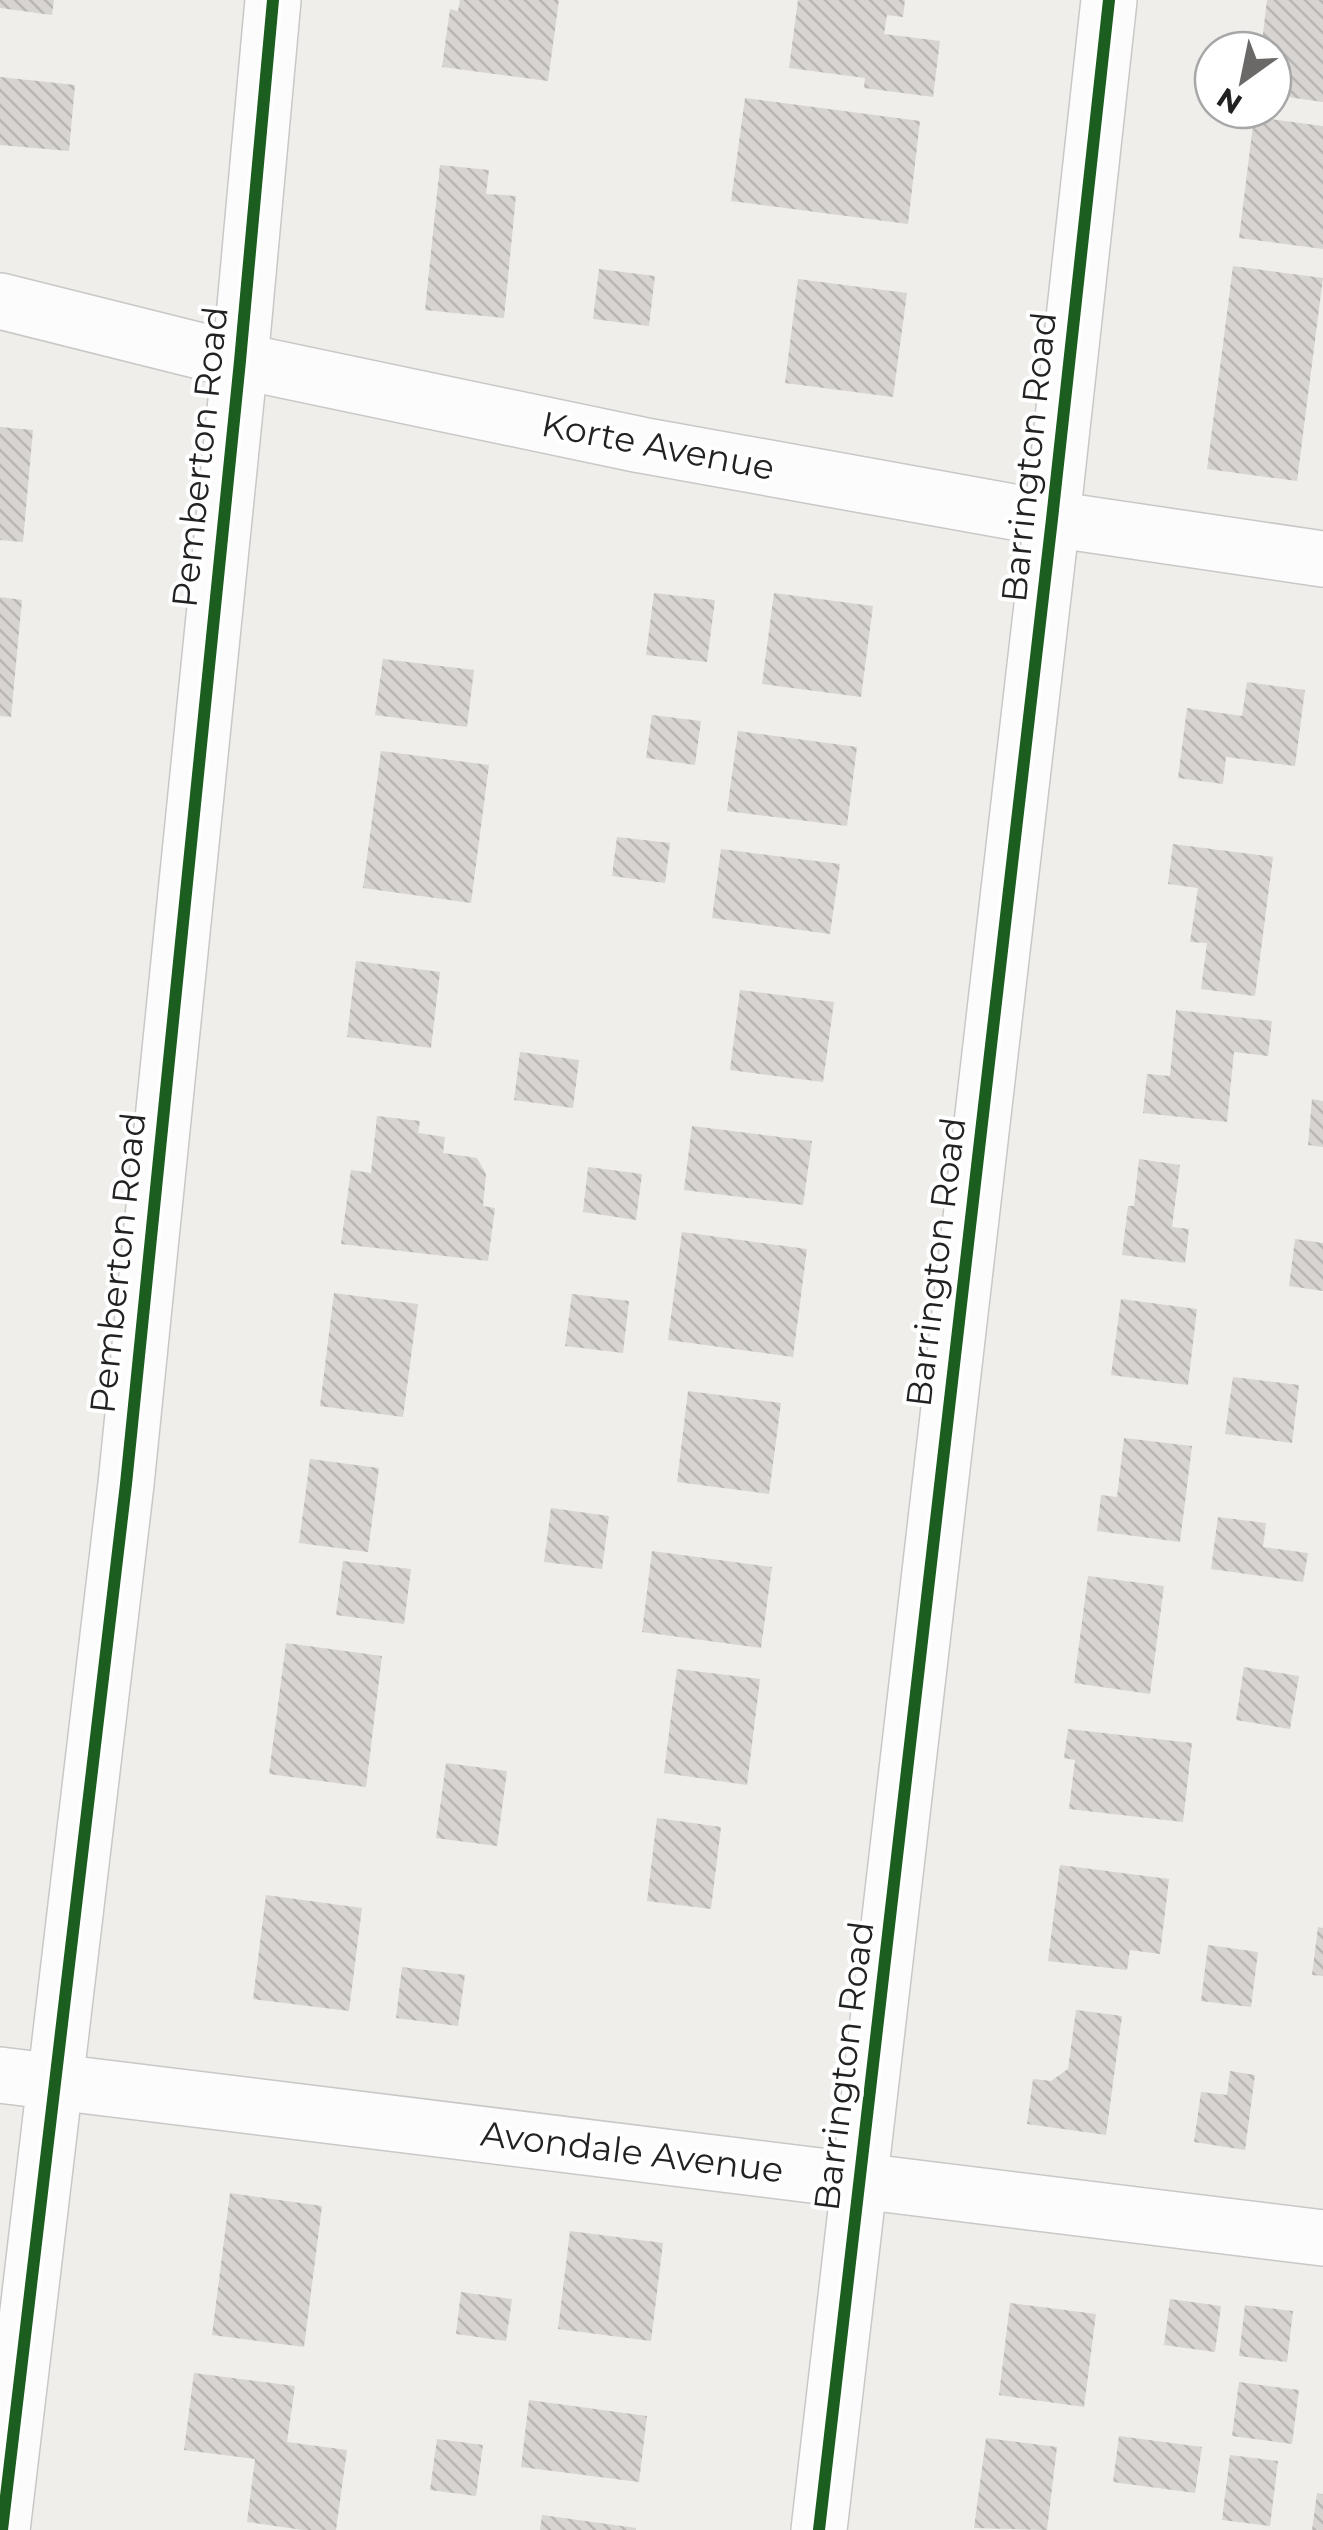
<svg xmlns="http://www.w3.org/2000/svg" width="1323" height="2530" font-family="Montserrat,sans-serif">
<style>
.building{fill:url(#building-back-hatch)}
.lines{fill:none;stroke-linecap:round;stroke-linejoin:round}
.minor-casing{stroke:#c9c8c7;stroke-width:58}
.minor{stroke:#fdfcfc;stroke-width:55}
.cycleway-casing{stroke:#fff;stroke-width:19}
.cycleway{stroke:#1b5e20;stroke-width:12}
.labels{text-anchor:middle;stroke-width:8;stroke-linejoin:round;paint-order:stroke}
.street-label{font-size:35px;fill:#222;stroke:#fff}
</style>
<defs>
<pattern id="building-back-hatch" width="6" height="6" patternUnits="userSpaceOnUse" patternTransform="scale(2.5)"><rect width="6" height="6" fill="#d7d4d2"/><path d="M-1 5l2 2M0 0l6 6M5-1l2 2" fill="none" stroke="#b8b6b4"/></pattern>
</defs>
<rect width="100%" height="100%" fill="#f0eeeb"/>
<path class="building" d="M 0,0 L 54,0 L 52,15 L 0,8 Z
M 460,0 L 559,0 L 548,81 L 442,67 L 450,9 L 458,11 Z
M 798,0 L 905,0 L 903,17 L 887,15 L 884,34 L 940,41 L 933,97 L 864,88 L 865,78 L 789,68 Z
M 1267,0 L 1323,0 L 1323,102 L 1273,95 L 1273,50 L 1261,50 Z
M 0,77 L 75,85 L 69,151 L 0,145 Z
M 745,98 L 920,121 L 908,224 L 731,201 Z
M 1254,117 L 1323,126 L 1323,249 L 1239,238 Z
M 440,165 L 489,170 L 486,194 L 516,196 L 504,318 L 425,310 Z
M 1233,266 L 1323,278 L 1297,481 L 1207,469 Z
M 599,269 L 655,276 L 649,326 L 593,319 Z
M 798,279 L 907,293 L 893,397 L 785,383 Z
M 0,427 L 33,430 L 23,542 L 0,540 Z
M 654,593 L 715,600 L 707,662 L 646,655 Z
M 774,593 L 873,606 L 861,697 L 762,684 Z
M 0,597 L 22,600 L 11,717 L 0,716 Z
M 383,659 L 474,670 L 467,727 L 375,715 Z
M 1247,682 L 1305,690 L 1295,766 L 1226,757 L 1223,784 L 1178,778 L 1187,708 L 1242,716 Z
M 652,715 L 701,721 L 695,765 L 646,758 Z
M 738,731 L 857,747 L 847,826 L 727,811 Z
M 381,751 L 489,765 L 471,903 L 363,888 Z
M 617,837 L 670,843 L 665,883 L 612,876 Z
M 1173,844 L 1273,857 L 1255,996 L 1201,989 L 1207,943 L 1190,942 L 1198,888 L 1168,884 Z
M 721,849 L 840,864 L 830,934 L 712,918 Z
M 356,961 L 440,972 L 431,1048 L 347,1037 Z
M 740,990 L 834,1002 L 823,1082 L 730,1070 Z
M 1176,1010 L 1272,1021 L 1268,1056 L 1234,1052 L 1227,1122 L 1143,1113 L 1147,1074 L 1170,1076 Z
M 520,1052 L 579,1060 L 573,1108 L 514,1100 Z
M 1312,1099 L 1323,1101 L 1323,1147 L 1308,1145 Z
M 377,1116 L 420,1121 L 418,1133 L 445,1137 L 443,1153 L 477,1158 L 486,1174 L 483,1206 L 495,1208 L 488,1261 L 341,1244 L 351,1170 L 371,1173 Z
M 692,1126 L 812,1141 L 803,1205 L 684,1190 Z
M 1139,1159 L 1180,1165 L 1172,1227 L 1189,1229 L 1185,1263 L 1122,1255 L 1128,1206 L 1134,1206 Z
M 588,1167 L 642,1174 L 636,1220 L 583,1212 Z
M 682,1232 L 807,1249 L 793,1357 L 668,1340 Z
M 1295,1239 L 1323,1243 L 1323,1291 L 1289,1286 Z
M 334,1293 L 418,1304 L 403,1417 L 320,1406 Z
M 572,1294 L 629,1301 L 623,1353 L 565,1346 Z
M 1121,1299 L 1197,1309 L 1188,1385 L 1111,1375 Z
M 1233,1377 L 1299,1385 L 1292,1443 L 1225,1434 Z
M 688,1391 L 781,1403 L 769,1494 L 677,1482 Z
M 1124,1438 L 1192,1446 L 1180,1542 L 1097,1531 L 1101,1495 L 1117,1497 Z
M 310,1459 L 379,1468 L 368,1552 L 299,1543 Z
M 551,1508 L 609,1516 L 602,1569 L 544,1562 Z
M 1218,1517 L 1266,1523 L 1263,1547 L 1308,1553 L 1303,1582 L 1211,1569 Z
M 652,1551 L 772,1567 L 761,1648 L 642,1632 Z
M 343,1561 L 411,1569 L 404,1624 L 336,1615 Z
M 1088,1576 L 1164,1586 L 1150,1694 L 1074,1683 Z
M 286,1643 L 382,1656 L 366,1787 L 269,1774 Z
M 1244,1667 L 1299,1676 L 1290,1729 L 1236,1720 Z
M 677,1669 L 760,1679 L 747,1785 L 664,1773 Z
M 1068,1729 L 1192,1743 L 1183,1822 L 1069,1809 L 1075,1760 L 1064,1758 Z
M 446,1763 L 507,1771 L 497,1846 L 436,1838 Z
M 657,1818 L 721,1827 L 711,1909 L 647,1901 Z
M 1060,1865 L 1169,1879 L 1160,1954 L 1130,1950 L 1127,1970 L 1048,1961 Z
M 266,1895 L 362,1908 L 349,2011 L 253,1999 Z
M 1318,1927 L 1323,1928 L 1323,1976 L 1312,1975 Z
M 1208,1945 L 1258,1952 L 1251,2007 L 1201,2001 Z
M 402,1967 L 465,1975 L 458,2026 L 396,2018 Z
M 1076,2010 L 1122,2016 L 1106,2135 L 1027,2124 L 1033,2079 L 1051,2081 L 1068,2069 Z
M 1230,2071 L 1255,2075 L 1245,2150 L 1194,2142 L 1201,2092 L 1227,2095 Z
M 230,2193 L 322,2206 L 304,2347 L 212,2335 Z
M 570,2231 L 663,2243 L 651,2341 L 558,2329 Z
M 461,2292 L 512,2299 L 506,2341 L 456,2334 Z
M 1170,2299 L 1221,2306 L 1215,2352 L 1164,2345 Z
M 1010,2303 L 1096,2314 L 1084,2407 L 999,2395 Z
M 1245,2305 L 1293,2311 L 1287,2362 L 1239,2356 Z
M 194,2373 L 295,2386 L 287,2442 L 347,2450 L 336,2530 L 303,2530 L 247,2522 L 255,2459 L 184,2450 Z
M 1239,2382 L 1299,2390 L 1292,2444 L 1232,2436 Z
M 529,2400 L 647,2416 L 639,2482 L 521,2467 Z
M 1119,2436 L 1202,2447 L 1195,2493 L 1113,2482 Z
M 986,2438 L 1057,2447 L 1047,2530 L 974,2528 Z
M 437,2439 L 483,2445 L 476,2496 L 430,2490 Z
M 1230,2455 L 1278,2461 L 1270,2526 L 1222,2520 Z
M 1317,2493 L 1323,2494 L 1323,2530 L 1312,2530 Z
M 542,2515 L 636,2528 L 636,2530 L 540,2530 Z"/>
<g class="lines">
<defs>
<path id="minor" d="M 0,301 L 240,361 L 641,445 L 1052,519 L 1323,559
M 0,2075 L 1323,2238
M 2,2530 L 126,1484 L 240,361 L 273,0
M 819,2530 L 1052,519 L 1109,0"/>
</defs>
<use href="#minor" class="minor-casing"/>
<use href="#minor" class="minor"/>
<defs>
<path id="cycleway" d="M 2,2530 L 126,1484 L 240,361 L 273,0
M 819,2530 L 1052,519 L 1109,0"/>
</defs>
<use href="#cycleway" class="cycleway-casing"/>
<use href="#cycleway" class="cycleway"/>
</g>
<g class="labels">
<g class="street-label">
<text transform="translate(658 446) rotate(11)" y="12">Korte Avenue</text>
<text transform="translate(200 457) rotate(-84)" y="12">Pemberton Road</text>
<text transform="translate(1029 457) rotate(-84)" y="12">Barrington Road</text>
<text transform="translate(936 1262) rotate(-83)" y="12">Barrington Road</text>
<text transform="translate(118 1263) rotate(-84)" y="12">Pemberton Road</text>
<text transform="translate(844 2066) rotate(-83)" y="12">Barrington Road</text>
<text transform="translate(632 2152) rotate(7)" y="12">Avondale Avenue</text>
</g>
</g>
<g transform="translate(1243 80) rotate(213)"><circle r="48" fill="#ffffff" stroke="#a7a7a7" stroke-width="2.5"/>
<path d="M0-8L18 38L0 25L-18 38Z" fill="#6a6968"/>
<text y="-15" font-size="28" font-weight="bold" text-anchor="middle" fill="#222222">N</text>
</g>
</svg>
